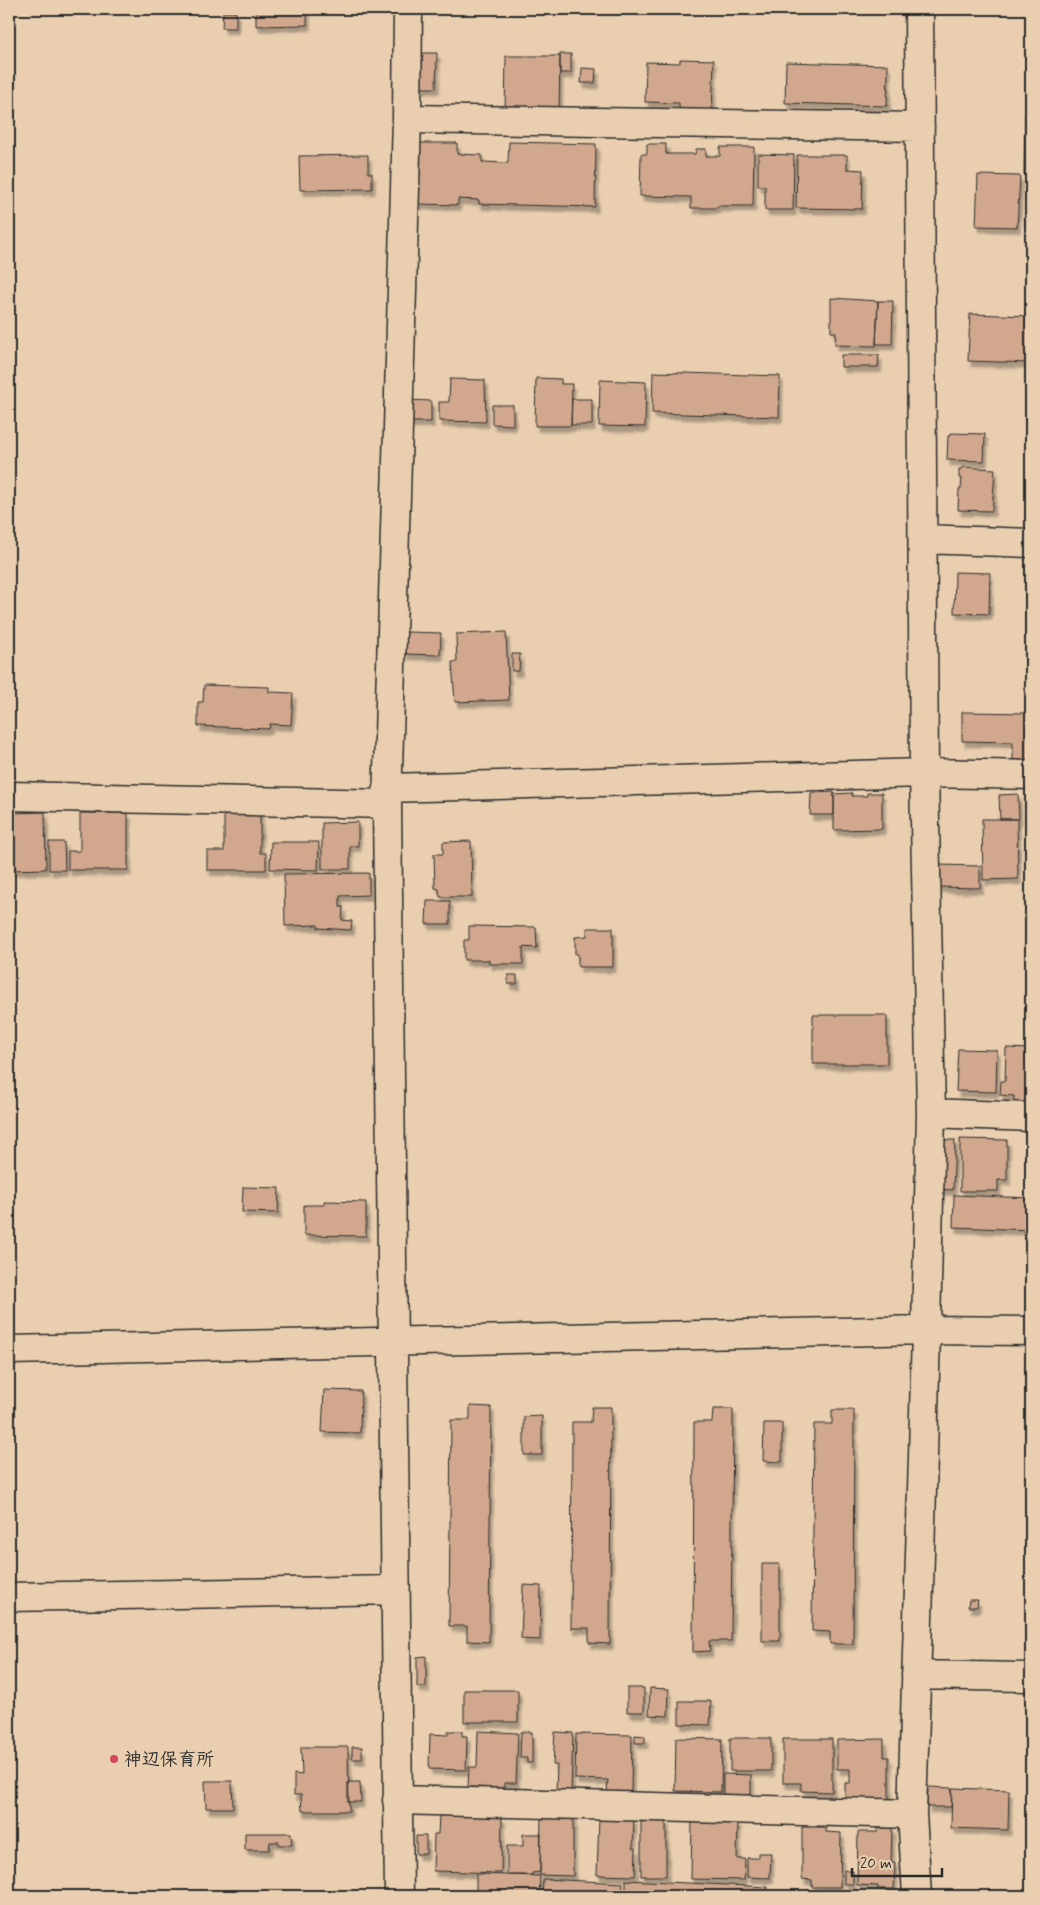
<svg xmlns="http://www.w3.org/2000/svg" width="1040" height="1905" font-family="Mynerve,'Klee One',sans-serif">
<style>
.building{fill:#d1a88d;stroke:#2b2b2b;filter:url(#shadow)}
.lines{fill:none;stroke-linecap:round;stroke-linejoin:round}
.minor-casing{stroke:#2b2b2b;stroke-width:31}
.minor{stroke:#e9cfb0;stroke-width:28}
.poi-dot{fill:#d1495b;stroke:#e9cfb0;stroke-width:2}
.labels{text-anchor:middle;stroke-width:5;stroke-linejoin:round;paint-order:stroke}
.poi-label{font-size:18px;font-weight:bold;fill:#2b2b2b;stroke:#e9cfb0;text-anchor:start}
</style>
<defs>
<filter id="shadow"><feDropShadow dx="3" dy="5.5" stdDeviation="1" flood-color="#0004"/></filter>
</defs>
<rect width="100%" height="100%" fill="#e9cfb0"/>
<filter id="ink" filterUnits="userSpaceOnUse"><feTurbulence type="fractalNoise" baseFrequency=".02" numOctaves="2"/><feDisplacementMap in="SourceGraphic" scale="10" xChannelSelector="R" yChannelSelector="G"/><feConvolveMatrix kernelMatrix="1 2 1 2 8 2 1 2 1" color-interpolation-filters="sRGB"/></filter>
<g filter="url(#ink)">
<path class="building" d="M 256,9 L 307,9 L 307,25 L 256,26 Z
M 223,12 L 236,12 L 236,28 L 222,28 Z
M 420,53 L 437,53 L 436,88 L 419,88 Z
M 560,54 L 571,54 L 571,73 L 560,73 Z
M 506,56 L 560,56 L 559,115 L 505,114 Z
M 680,59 L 714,60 L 712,110 L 679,109 L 679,103 L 645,102 L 646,62 L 680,63 Z
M 786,62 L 888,65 L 887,106 L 785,103 Z
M 582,68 L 596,69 L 595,83 L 581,83 Z
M 1025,113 L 1031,114 L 1031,175 L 1024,174 Z
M 509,142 L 596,144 L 595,207 L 479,204 L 479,200 L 458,199 L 458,205 L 417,204 L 419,143 L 457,143 L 457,154 L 482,155 L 482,162 L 508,163 Z
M 647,144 L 666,144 L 666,154 L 695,154 L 696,149 L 706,149 L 706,156 L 720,156 L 720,147 L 754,147 L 753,206 L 717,206 L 717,208 L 691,208 L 691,197 L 640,196 L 641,154 L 647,154 Z
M 758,154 L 794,155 L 793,210 L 765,210 L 765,186 L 758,186 Z
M 368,155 L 368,173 L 372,173 L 372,189 L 300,190 L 299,156 Z
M 797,155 L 847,155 L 847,169 L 863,170 L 862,209 L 796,208 Z
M 978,175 L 1020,176 L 1017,227 L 976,226 Z
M 1027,177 L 1031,177 L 1031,226 L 1025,226 Z
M 831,298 L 878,301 L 876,346 L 835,345 L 836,332 L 831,332 Z
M 878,301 L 893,301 L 892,344 L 876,344 Z
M 970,314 L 1031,316 L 1031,363 L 968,361 Z
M 841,355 L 879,355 L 878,367 L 841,367 Z
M 653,372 L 780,376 L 779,417 L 652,413 Z
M 536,378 L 561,379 L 561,384 L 572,384 L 571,426 L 535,426 Z
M 450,379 L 485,380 L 486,422 L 439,421 L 439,402 L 449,402 Z
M 600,380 L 646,382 L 645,427 L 599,426 Z
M 572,399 L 592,399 L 592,425 L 571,425 Z
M 408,400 L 431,401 L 431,422 L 408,422 Z
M 492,405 L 513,405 L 513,425 L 492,424 Z
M 950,433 L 985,434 L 984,461 L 947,460 L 948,436 L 950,436 Z
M 962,467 L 995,469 L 992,511 L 958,510 L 959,489 L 961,489 L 962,478 L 959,478 L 959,469 L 962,469 Z
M 955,572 L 990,573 L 989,614 L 954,613 Z
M 406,632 L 441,633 L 440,655 L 405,654 Z
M 506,632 L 509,700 L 455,702 L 452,662 L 457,662 L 456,634 Z
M 512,654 L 520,654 L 519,671 L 512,671 Z
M 204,685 L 269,687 L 269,692 L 293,693 L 291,725 L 270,724 L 269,729 L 198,726 L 198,702 L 203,702 Z
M 962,712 L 1031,713 L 1031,760 L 1013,760 L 1013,742 L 962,741 Z
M 834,792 L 834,815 L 810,815 L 811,793 Z
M 852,793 L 852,796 L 867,796 L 867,793 L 882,793 L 882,829 L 834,830 L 834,794 Z
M 1018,794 L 1019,819 L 1000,819 L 999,795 Z
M 224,811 L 260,811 L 260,853 L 266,853 L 266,870 L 207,870 L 207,851 L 224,851 Z
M 45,812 L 46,869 L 9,870 L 9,813 Z
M 80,813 L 128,813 L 128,870 L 68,870 L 68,851 L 80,851 Z
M 982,819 L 1017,819 L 1018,879 L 983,880 Z
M 358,822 L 358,846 L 350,846 L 350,869 L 322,869 L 322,823 Z
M 471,841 L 472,897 L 440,897 L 439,889 L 435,888 L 434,854 L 443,854 L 443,842 Z
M 49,842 L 64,842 L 65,870 L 49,870 Z
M 271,842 L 319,842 L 318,870 L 270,869 Z
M 940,865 L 980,866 L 980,888 L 938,887 Z
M 369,873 L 369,895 L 340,896 L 340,907 L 343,907 L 342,920 L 352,921 L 351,930 L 318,928 L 318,925 L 285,926 L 284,874 Z
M 427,901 L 450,901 L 450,924 L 426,924 Z
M 469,926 L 536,927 L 537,948 L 523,947 L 523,964 L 489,964 L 489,960 L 464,960 L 464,940 L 469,940 Z
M 587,928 L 613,928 L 613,967 L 578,967 L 578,954 L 575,954 L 575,937 L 587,936 Z
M 508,975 L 517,975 L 517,984 L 508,984 Z
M 813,1015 L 887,1015 L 887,1064 L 813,1064 Z
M 1006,1048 L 1031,1049 L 1031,1109 L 1014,1104 L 1014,1096 L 1000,1095 L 1001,1081 L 1005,1081 Z
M 958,1049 L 997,1050 L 996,1092 L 956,1091 Z
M 960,1139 L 1007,1140 L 1007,1180 L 998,1180 L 998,1191 L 960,1191 Z
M 937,1140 L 955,1140 L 953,1190 L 935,1189 Z
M 243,1187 L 279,1188 L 278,1213 L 242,1212 Z
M 954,1195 L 1031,1198 L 1031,1230 L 953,1227 Z
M 324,1201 L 366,1202 L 366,1236 L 304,1235 L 304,1205 L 324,1205 Z
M 324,1390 L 361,1391 L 360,1433 L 322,1432 Z
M 470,1406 L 491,1407 L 489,1642 L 467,1641 L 467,1626 L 449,1626 L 451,1420 L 470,1420 Z
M 592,1407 L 611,1407 L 610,1644 L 589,1643 L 589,1628 L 571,1628 L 572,1422 L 591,1422 Z
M 713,1409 L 733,1409 L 731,1641 L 709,1641 L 710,1651 L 693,1652 L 694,1422 L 712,1422 Z
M 832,1410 L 854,1410 L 853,1644 L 830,1644 L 830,1632 L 812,1631 L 814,1424 L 832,1424 Z
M 542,1416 L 542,1455 L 524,1455 L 524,1417 Z
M 764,1423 L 782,1423 L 782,1462 L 763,1461 Z
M 762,1564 L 780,1564 L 780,1641 L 762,1641 Z
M 523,1585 L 541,1586 L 540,1640 L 521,1639 Z
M 969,1600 L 978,1600 L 977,1607 L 968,1607 Z
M 426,1656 L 426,1687 L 417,1687 L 417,1657 Z
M 627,1688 L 644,1688 L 644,1712 L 627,1712 Z
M 650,1688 L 669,1689 L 668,1716 L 649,1715 Z
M 464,1690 L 518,1690 L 518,1722 L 464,1722 Z
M 679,1701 L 711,1701 L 710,1725 L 679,1724 Z
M 448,1731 L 462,1731 L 462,1736 L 467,1736 L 466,1770 L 429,1769 L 430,1734 L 448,1735 Z
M 478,1731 L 518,1733 L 516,1783 L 504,1783 L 504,1788 L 468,1787 L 469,1767 L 477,1767 Z
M 521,1732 L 532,1732 L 532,1763 L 527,1763 L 527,1758 L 520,1758 Z
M 555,1732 L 573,1733 L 571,1793 L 556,1792 L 557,1765 L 553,1765 Z
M 576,1734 L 632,1735 L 631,1792 L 607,1792 L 608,1780 L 575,1779 Z
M 635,1735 L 645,1736 L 645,1743 L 635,1743 Z
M 676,1738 L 722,1739 L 721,1792 L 675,1791 Z
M 730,1738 L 771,1738 L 771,1771 L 730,1771 Z
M 783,1739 L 832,1739 L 832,1792 L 801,1791 L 801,1783 L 783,1783 Z
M 884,1739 L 884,1757 L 889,1757 L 889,1799 L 845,1799 L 845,1783 L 850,1783 L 850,1769 L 837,1769 L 837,1740 Z
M 301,1747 L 348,1747 L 349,1811 L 302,1811 L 301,1795 L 294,1795 L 294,1774 L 302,1775 Z
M 352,1747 L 362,1747 L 362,1759 L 352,1759 Z
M 723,1774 L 751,1775 L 751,1795 L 723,1795 Z
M 205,1781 L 232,1781 L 233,1808 L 206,1808 Z
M 348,1782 L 360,1782 L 361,1802 L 348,1802 Z
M 928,1787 L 952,1788 L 951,1807 L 927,1807 Z
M 952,1788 L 1009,1790 L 1008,1830 L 951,1828 Z
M 439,1815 L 502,1817 L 501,1873 L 433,1871 L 434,1834 L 438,1834 Z
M 541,1817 L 573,1817 L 573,1876 L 540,1875 Z
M 599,1818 L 634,1819 L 633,1848 L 636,1848 L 635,1876 L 597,1875 Z
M 641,1820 L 666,1820 L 666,1876 L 641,1876 Z
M 692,1821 L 738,1822 L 737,1859 L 745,1859 L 744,1880 L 691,1879 Z
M 802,1827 L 826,1827 L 826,1832 L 841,1833 L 840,1887 L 812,1887 L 812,1880 L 802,1879 Z
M 878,1828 L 892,1828 L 891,1862 L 895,1862 L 894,1889 L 878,1889 L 878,1886 L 857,1885 L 858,1832 L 878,1832 Z
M 245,1833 L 291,1833 L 292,1845 L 279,1845 L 279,1842 L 270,1842 L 269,1850 L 245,1850 Z
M 523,1834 L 541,1834 L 540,1872 L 532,1873 L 532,1875 L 507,1875 L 507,1846 L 523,1846 Z
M 416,1836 L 426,1836 L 426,1854 L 416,1854 Z
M 758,1853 L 771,1853 L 770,1878 L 747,1877 L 747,1858 L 758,1858 Z
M 844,1870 L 853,1871 L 853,1884 L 844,1884 Z
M 476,1874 L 540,1876 L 539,1896 L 476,1896 Z
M 543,1879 L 623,1883 L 622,1896 L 542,1896 Z
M 626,1880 L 768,1887 L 767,1896 L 626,1896 Z"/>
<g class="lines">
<defs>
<path id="minor" d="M 407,119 L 920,127
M 923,539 L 1031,543
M 387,788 L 924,773 L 1031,775
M 9,796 L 387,804
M 931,1113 L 1031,1117
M 9,1350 L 926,1330 L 1031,1331
M 9,1597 L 395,1590
M 916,1675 L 1031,1677
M 397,1800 L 912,1814
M 399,1896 L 387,804 L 407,119 L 408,9
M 917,1896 L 912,1814 L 923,1457 L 931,1113 L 924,773 L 919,9"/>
</defs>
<use href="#minor" class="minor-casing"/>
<use href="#minor" class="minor"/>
</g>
</g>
<circle class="poi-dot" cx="114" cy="1759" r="5"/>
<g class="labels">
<g class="poi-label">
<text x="124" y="1765">神辺保育所</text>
</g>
</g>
<rect width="1040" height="1905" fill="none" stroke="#e9cfb0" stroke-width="30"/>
<rect x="15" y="15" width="1010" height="1875" fill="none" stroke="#2b2b2b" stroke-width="2" filter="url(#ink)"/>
<path d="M852 1868v8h90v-8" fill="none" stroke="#2b2b2b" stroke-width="2.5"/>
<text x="860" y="1868" font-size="15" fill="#2b2b2b" stroke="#e9cfb0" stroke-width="4" paint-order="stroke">20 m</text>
</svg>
